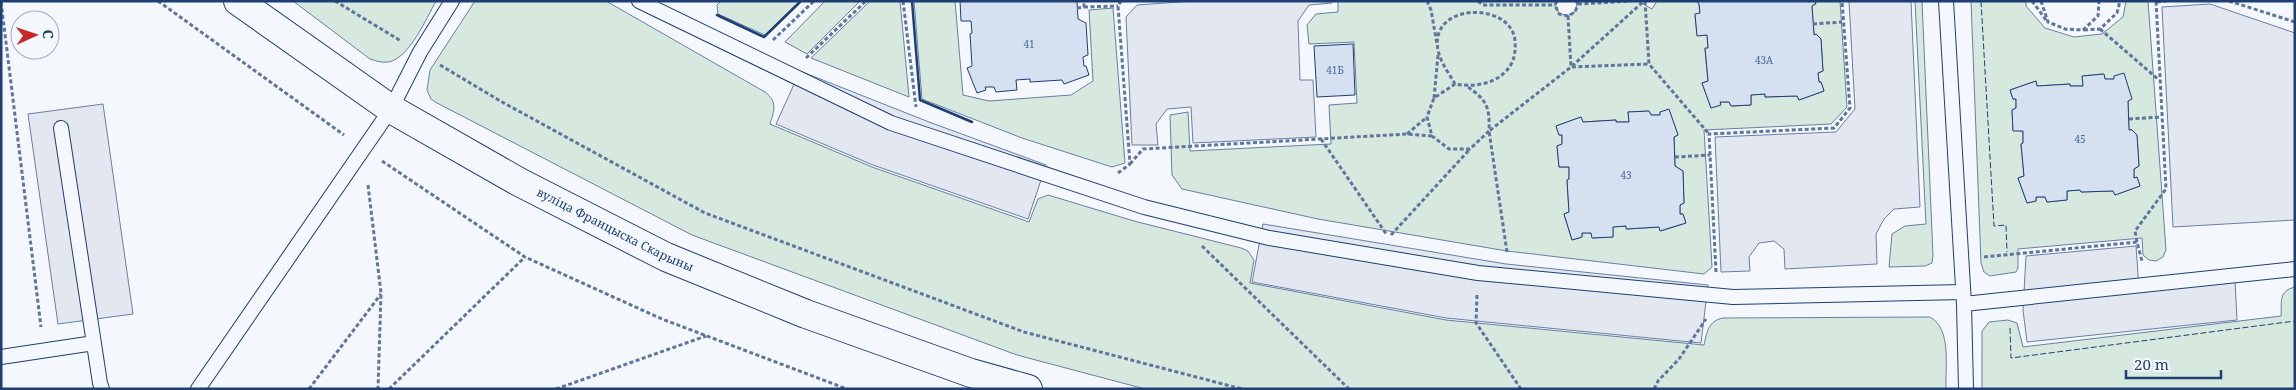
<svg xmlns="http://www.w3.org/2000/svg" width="2296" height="390" font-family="'Noto Serif',serif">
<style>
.green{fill:#d7e8df;stroke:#687fa3;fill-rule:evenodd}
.parking{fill:#e3e8f0;stroke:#687fa3}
.building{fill:#d5e0f0;stroke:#1d3f73}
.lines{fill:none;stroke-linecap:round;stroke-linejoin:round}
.service-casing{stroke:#1d3f73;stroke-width:16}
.secondary-casing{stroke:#1d3f73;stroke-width:30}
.path{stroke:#5e769c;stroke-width:3;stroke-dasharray:4 2.5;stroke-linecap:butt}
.service{stroke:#f4f7fb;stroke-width:14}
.secondary{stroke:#f4f7fb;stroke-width:28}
.fence{stroke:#1d3f73;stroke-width:1;stroke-dasharray:6 2.5;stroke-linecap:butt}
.wall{stroke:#1d3f73;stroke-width:2.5}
.labels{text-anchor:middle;stroke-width:4;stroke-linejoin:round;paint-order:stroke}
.number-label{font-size:10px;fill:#4b6792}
.street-label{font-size:12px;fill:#1d3f73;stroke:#f4f7fb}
</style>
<rect width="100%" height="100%" fill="#f4f7fb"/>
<path class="green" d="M 293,1 L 436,1 C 426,19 410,57 389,62 C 382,63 376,61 370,59 Z
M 475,1 L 606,1 L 765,92 C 778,102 774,111 770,124 L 872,167 L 1029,222 L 1038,199 L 1048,195 L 1134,221 L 1241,248 L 1248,251 L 1254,260 L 1250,283 L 1446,320 L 1704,345 C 1707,332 1708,321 1723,318 L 1930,317 C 1952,329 1945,367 1946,389 L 1145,389 L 1017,355 L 692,235 L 437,103 L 431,99 L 427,90 L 430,70 Z
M 721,1 L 800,1 L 765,35 L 718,14 L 717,5 Z
M 825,1 L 860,1 L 807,54 L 785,42 Z
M 870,1 L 900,1 L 909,97 L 811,58 Z
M 914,1 L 955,1 L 963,95 L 989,101 L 1071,95 L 1093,81 L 1089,10 L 1113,8 L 1125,163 L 1112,167 L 1022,138 L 922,99 Z
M 1338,1 L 1557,1 L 1555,5 L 1559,13 L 1567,16 L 1575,12 L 1577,4 L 1576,1 L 1638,1 L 1652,9 L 1657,1 L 1696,1 L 1699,4 L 1700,13 L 1695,15 L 1697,35 L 1707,35 L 1708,48 L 1705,49 L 1708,81 L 1702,83 L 1711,108 L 1720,105 L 1720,102 L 1729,102 L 1731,106 L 1751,105 L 1751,95 L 1765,94 L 1765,97 L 1797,96 L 1799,100 L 1824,91 L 1821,82 L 1819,82 L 1818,73 L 1823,71 L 1821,39 L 1816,35 L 1814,35 L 1812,6 L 1816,4 L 1815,1 L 1840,1 L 1847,107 L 1831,124 L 1704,130 L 1712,267 L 1704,274 L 1507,251 L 1318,219 L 1182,189 L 1172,175 L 1170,115 L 1188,112 L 1190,151 L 1331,144 L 1329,105 L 1357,103 L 1354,42 L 1309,44 L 1307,25 L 1316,14 L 1338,12 ZM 1669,110 L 1678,135 L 1674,137 L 1675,166 L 1683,171 L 1684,203 L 1680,205 L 1680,214 L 1683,214 L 1686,223 L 1661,231 L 1659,227 L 1627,229 L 1626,226 L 1613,227 L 1613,237 L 1593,238 L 1591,233 L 1582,233 L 1582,237 L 1572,240 L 1564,214 L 1569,212 L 1567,180 L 1569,179 L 1569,167 L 1559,167 L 1557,146 L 1562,144 L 1562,135 L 1559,135 L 1556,126 L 1581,117 L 1583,122 L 1616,120 L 1616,122 L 1629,122 L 1628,112 L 1649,111 L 1651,115 L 1660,115 L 1660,112 Z
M 1915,1 L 1922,1 L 1933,256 L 1932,263 L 1925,266 L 1889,267 L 1892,234 L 1905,226 L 1926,224 Z
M 1971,1 L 2026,1 L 2026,6 L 2045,28 L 2074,37 L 2102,34 L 2123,17 L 2126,1 L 2148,1 L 2166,250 L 2163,257 L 2156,261 L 2149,260 L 2143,255 L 2142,238 L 2018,249 L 2018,268 L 2016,272 L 1990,276 L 1984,272 L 1981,263 ZM 2103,74 L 2105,79 L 2114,79 L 2128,101 L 2129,130 L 2132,130 L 2137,135 L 2139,166 L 2134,169 L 2134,178 L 2137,177 L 2140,186 L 2115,195 L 2113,191 L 2081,192 L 2080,190 L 2067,191 L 2067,200 L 2047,202 L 2045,197 L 2036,197 L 2036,201 L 2027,203 L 2018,178 L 2024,176 L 2021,144 L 2023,143 L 2023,131 L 2013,130 L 2012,110 L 2016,108 L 2016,99 L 2013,99 L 2010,90 L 2036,81 L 2037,86 L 2070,84 L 2070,86 L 2083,86 L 2083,76 Z
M 2295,287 L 2295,389 L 1982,389 L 1982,331 L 1989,322 L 2008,320 L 2017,323 L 2023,347 L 2281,316 C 2282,302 2278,291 2295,287 Z"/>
<path class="parking" d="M 1193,1 L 1332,1 L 1332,3 L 1309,5 L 1298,21 L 1300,80 L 1313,80 L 1316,137 L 1193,143 L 1191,107 L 1167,109 L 1156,124 L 1158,145 L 1132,145 L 1126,17 L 1137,5 Z
M 1849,1 L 1911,1 L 1920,207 L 1894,209 L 1884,219 L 1876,234 L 1877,264 L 1785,269 L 1784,249 L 1774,241 L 1759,243 L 1749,257 L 1750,271 L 1721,272 L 1715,137 L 1836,132 L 1855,109 Z
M 2210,4 L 2295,33 L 2295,220 L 2173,227 L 2162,7 Z
M 800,71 L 929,122 L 1046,165 L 1028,219 L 873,165 L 776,124 Z
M 103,104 L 133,314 L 58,324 L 28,114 Z
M 1263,224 L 1506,264 L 1708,285 L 1701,343 L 1446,318 L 1252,282 Z
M 2136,246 L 2139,288 L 2235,281 L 2237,320 L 2027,342 L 2023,310 L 2026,256 Z"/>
<path class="building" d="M 960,1 L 1077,1 L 1078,19 L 1086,23 L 1088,55 L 1083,57 L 1084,66 L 1086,66 L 1089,75 L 1064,84 L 1062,80 L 1030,82 L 1030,79 L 1016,80 L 1017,90 L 996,92 L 994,87 L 985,87 L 986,90 L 977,93 L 967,68 L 972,66 L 970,34 L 972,33 L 971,21 L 961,21 Z
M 1696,1 L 1815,1 L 1816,3 L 1812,6 L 1814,35 L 1816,34 L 1821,39 L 1823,71 L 1818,73 L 1819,82 L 1821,82 L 1824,91 L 1799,100 L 1797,96 L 1765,97 L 1765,94 L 1751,95 L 1751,105 L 1731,106 L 1729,102 L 1720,102 L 1721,105 L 1711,108 L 1702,83 L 1708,81 L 1705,48 L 1708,48 L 1707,35 L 1697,36 L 1695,14 L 1700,13 L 1699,4 Z
M 1353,44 L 1355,95 L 1317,97 L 1314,46 Z
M 2124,73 L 2132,99 L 2128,101 L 2129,130 L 2132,130 L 2137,135 L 2139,166 L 2134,169 L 2134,178 L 2137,177 L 2140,186 L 2115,195 L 2113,191 L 2081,192 L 2080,190 L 2067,191 L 2067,200 L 2047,202 L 2045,197 L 2036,197 L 2036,201 L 2027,203 L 2018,178 L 2024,176 L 2021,144 L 2023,143 L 2023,131 L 2013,131 L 2012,110 L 2016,108 L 2016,99 L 2013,99 L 2010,90 L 2036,81 L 2037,86 L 2070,84 L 2070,86 L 2083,86 L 2082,76 L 2104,74 L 2105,79 L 2114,79 L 2114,76 Z
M 1669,109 L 1678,135 L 1674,137 L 1675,166 L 1683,171 L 1684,203 L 1680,205 L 1680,214 L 1683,214 L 1686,223 L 1660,231 L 1659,227 L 1626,229 L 1626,226 L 1613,227 L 1613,237 L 1592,238 L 1591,233 L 1582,233 L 1582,237 L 1572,240 L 1564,214 L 1569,212 L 1567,180 L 1569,179 L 1569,167 L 1559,167 L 1557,146 L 1562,144 L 1562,135 L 1559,135 L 1556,126 L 1581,117 L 1583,122 L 1616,120 L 1616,122 L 1629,122 L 1628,112 L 1649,111 L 1651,115 L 1660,115 L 1660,112 Z"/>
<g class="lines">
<defs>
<path id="service" d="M 639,1 L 891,123 L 1144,207 L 1269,238 L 1478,273 L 1733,297 L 1963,292
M 1946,1 L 1964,304 L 1966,389
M 61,128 L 100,383 L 102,389
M 1964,304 L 2295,269
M 1,357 L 94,343
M 198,389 L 391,109 L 420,52 L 452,1"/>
<g id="secondary">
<path id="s1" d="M 238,1 L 391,109 L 519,182 L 666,257 L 806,314 L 971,373 L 1028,389"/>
</g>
</defs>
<use href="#service" class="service-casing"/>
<use href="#secondary" class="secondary-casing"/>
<path class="path" d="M 158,1 L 344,135
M 335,1 L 401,41
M 903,1 L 916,107
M 1427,1 L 1431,10 L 1437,44
M 1478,1 L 1483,5 L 1555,5
M 1557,1 L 1555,5 L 1559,14 L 1568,16 L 1575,12 L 1578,4 L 1576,1
M 1645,1 L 1649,64 L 1709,134
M 2032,1 L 2046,20
M 2041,1 L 2048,22 L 2065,29 L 2083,30 L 2098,16 L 2099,1
M 2229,1 L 2295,22
M 1,2 L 41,327
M 2157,2 L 2167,1
M 1578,4 L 1632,1
M 1084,7 L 1118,6
M 1077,8 L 1084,7 L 1084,1
M 1568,16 L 1571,67 L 1649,64
M 1813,24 L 1842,22
M 2100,29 L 2159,80
M 2084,30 L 2100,29 L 2117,13 L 2120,1
M 773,40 L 814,1
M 806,58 L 866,1
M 440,65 L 502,102 L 705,213 L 1024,332 L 1242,389
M 1455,84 C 1450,75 1442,64 1439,54 C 1424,2 1512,0 1515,41 C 1516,52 1514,64 1505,72 C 1493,85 1471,87 1455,84 L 1434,98 L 1427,117 L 1432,136 L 1449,149 L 1470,149 L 1489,131 C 1490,108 1487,99 1466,86
M 1434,98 L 1438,55
M 2129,119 L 2161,117
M 1407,134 L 1427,117
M 1321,139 L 1387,235
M 1675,157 L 1710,155
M 382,161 L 525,257 L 662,319 L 847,389
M 1130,164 L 1143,149 L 1407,134 L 1432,136
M 1118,173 L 1130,164 L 1118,6 L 1121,1
M 368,185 L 381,293 L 378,389
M 1391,235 L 1470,149
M 2137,242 L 2135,231 L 2166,189 L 2156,1
M 1202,246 L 1349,389
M 1507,252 L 1489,131 L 1571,67 L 1644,1
M 1984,257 L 2137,242 L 2142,261
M 1716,272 L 1709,134 L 1834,128 L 1850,108 L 1842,1
M 1477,295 L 1476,323 L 1521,389
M 309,389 L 381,294
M 389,389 L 525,257
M 556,389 L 706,336
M 1654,389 L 1658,381 L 1679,359 L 1706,319"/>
<use href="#service" class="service"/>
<use href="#secondary" class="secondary"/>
<path class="fence" d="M 1981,1 L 1994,226 L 2006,225 L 2007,252
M 2010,328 L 2011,358 L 2295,321"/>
<path class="wall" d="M 912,1 L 920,100 L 972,122
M 717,15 L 764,37 L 801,1"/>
</g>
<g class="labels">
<g class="number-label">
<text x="1029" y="48">41</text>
<text x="1764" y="64">43А</text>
<text x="1335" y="74">41Б</text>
<text x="2080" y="143">45</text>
<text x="1626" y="179">43</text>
</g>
<g class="street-label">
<text dy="4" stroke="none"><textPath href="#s1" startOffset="442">вуліца Францыска Скарыны</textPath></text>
</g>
</g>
<rect width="2296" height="390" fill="none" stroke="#1d3f73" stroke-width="5"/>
<g transform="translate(35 35) rotate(87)"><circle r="24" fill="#f4f7fb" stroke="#9eadc5"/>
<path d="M0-4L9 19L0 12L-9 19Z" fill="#c62828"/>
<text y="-8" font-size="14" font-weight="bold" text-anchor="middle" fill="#1d3f73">С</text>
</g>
<path d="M2126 370v8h95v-8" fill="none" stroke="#1d3f73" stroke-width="2.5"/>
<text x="2134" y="370" font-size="15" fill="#1d3f73" stroke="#f4f7fb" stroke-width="4" paint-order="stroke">20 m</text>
</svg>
